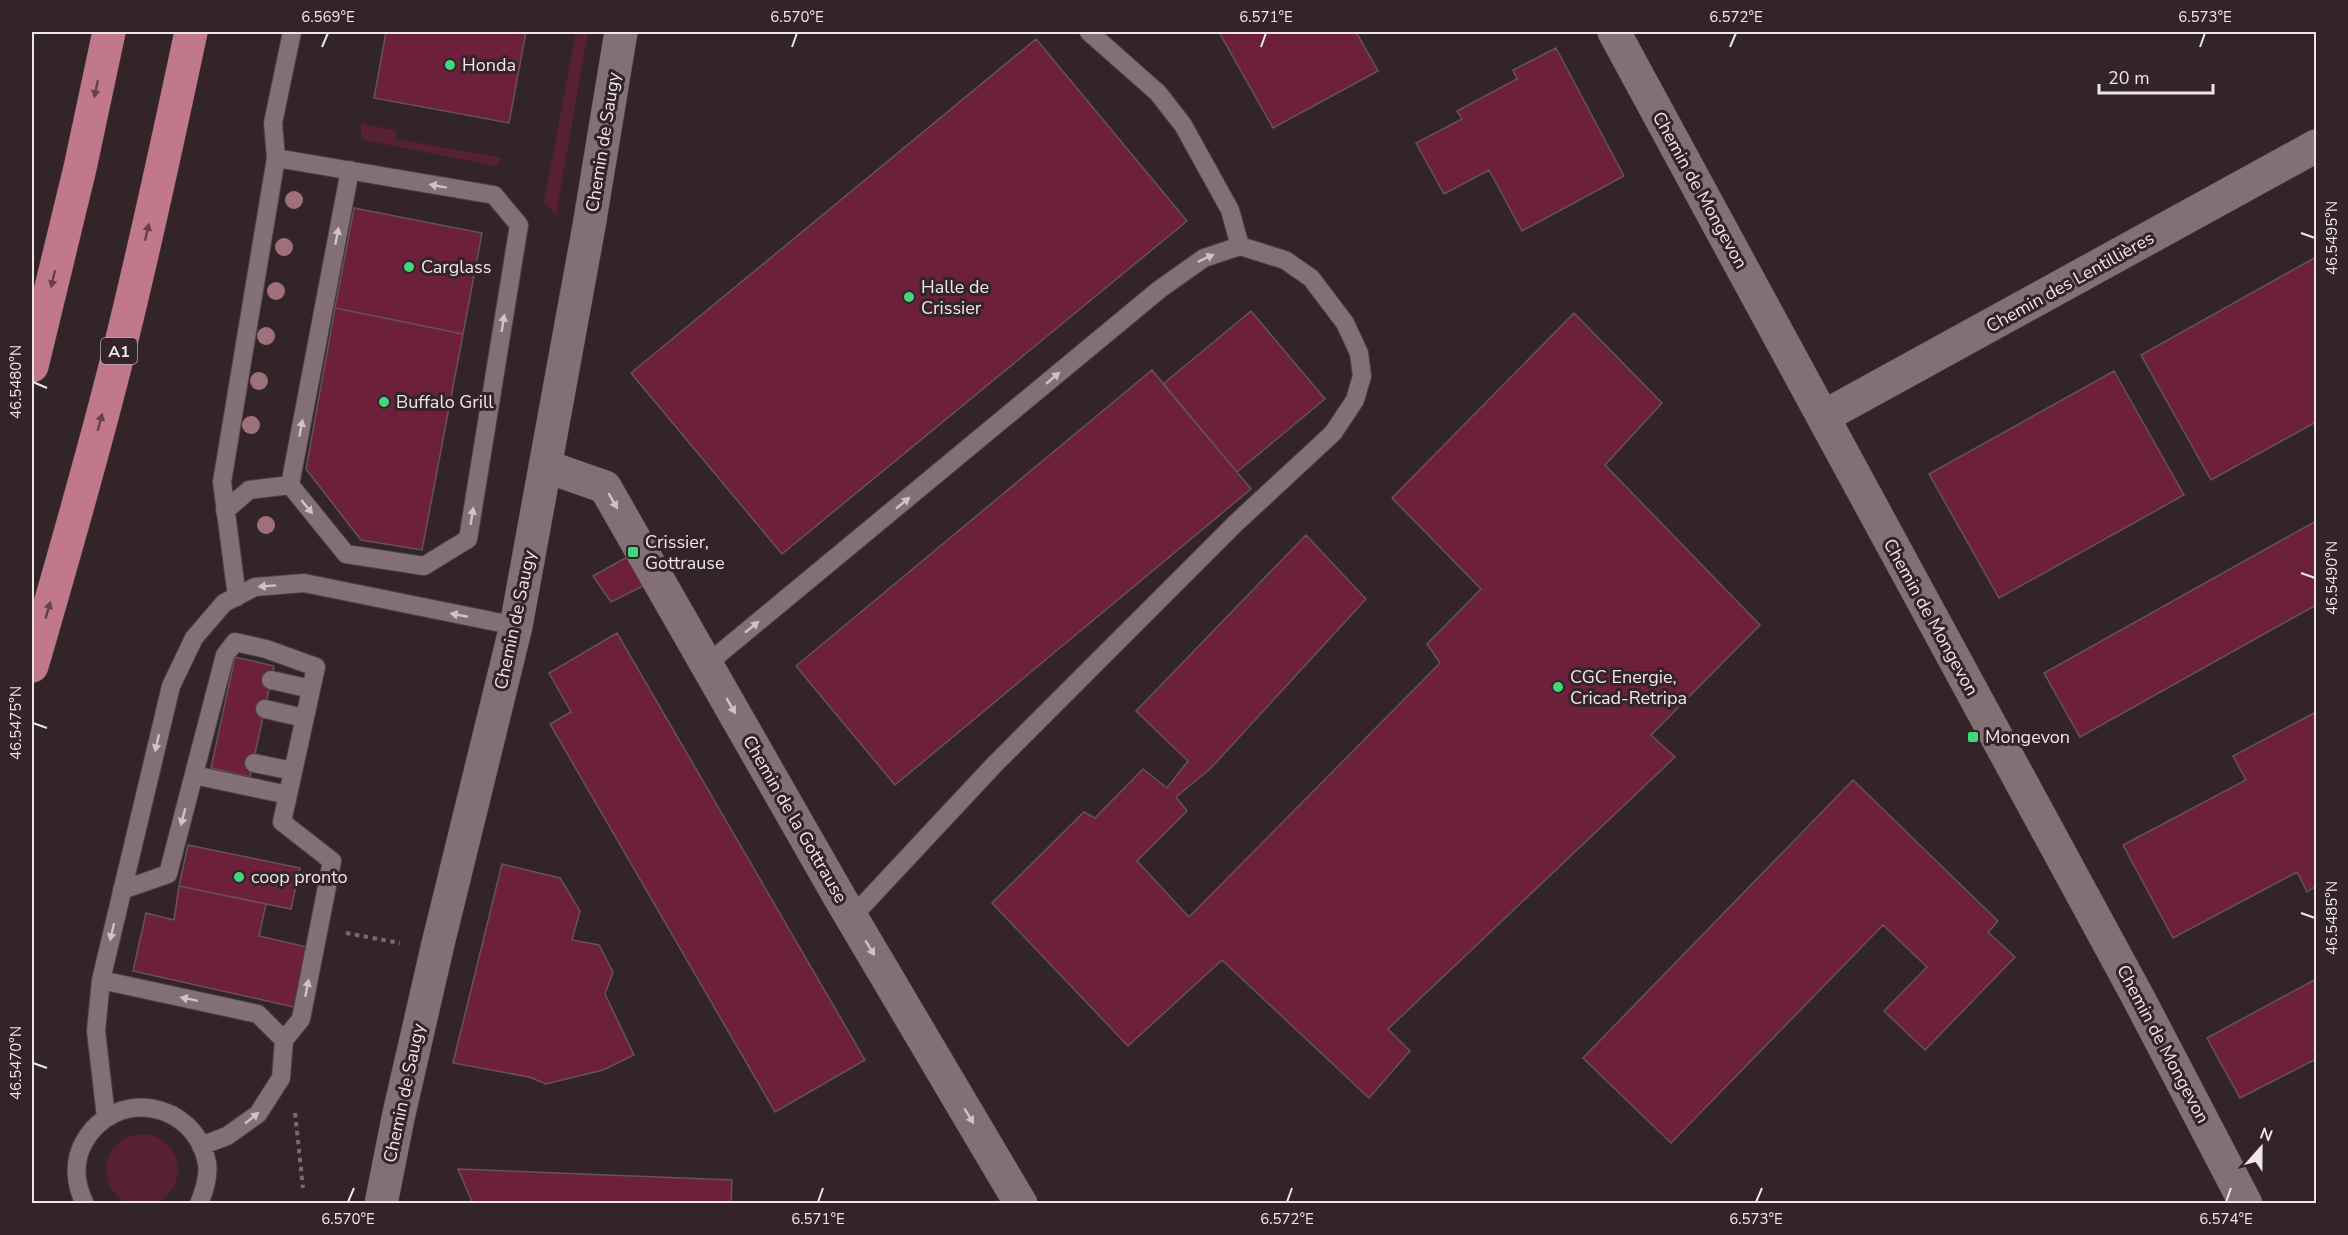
<svg xmlns="http://www.w3.org/2000/svg" width="2348" height="1235" font-family="'Nunito Sans',sans-serif">
<style>
.green{fill:#582133}
.building{fill:#6d203c;stroke:#645357;stroke-width:1.5}
.lines{fill:none;stroke-linecap:round;stroke-linejoin:round}
.service-casing{stroke:#4d4145;stroke-width:20}
.minor-casing{stroke:#4d4145;stroke-width:34}
.motorway-casing{stroke:#4d4145;stroke-width:34}
.path{stroke:#786b6e;stroke-width:4;stroke-dasharray:4.5 4.5;stroke-linecap:butt}
.service{stroke:#827075;stroke-width:18}
.minor{stroke:#827075;stroke-width:33}
.motorway{stroke:#c1788d;stroke-width:33}
.tree{fill:#9e707c}
.oneway{fill:#65414b}
.oneway2{fill:#cfc3c6}
.ticks{fill:none;stroke:#f0e6e8;stroke-width:2}
.poi-dot{fill:#44d77a;stroke:#332428;stroke-width:2}
.labels{text-anchor:middle;stroke-width:6;stroke-linejoin:round;paint-order:stroke}
.shield{fill:#332428;stroke:#b7acae;stroke-width:1.5}
.shield-label{font-size:16px;font-weight:bold;fill:#f0e6e8}
.poi-label{font-size:18px;fill:#f0e6e8;stroke:#332428;text-anchor:start}
.street-label{font-size:18px;fill:#f0e6e8;stroke:#332428}
.neatline{fill:none;stroke:#f0e6e8;stroke-width:2}
.ticks-label{font-size:15px;text-anchor:middle;fill:#f0e6e8}
</style>
<rect width="100%" height="100%" fill="#332428"/>
<path class="green" d="M 576,32 L 588,32 L 556,215 L 544,202 Z
M 361,123 L 396,131 L 396,139 L 502,158 L 496,166 L 364,140 L 361,135 Z
M106 1170a36 36 0 1 1 72 0a36 36 0 1 1-72 0Z"/>
<path class="building" d="M 386,32 L 526,32 L 509,123 L 374,98 Z
M 1219,32 L 1356,32 L 1378,71 L 1273,128 Z
M 1036,39 L 1187,221 L 782,554 L 631,373 Z
M 1556,48 L 1624,176 L 1522,231 L 1489,170 L 1444,194 L 1416,143 L 1462,119 L 1457,111 L 1517,79 L 1513,70 Z
M 354,208 L 482,233 L 463,334 L 335,308 Z
M 2316,257 L 2316,422 L 2211,480 L 2141,355 Z
M 335,308 L 463,334 L 422,550 L 361,540 L 306,469 Z
M 1251,311 L 1325,399 L 1237,472 L 1163,384 Z
M 1574,313 L 1662,403 L 1605,465 L 1760,625 L 1651,735 L 1675,757 L 1388,1029 L 1410,1051 L 1369,1098 L 1222,960 L 1128,1046 L 992,903 L 1084,812 L 1095,818 L 1143,769 L 1167,788 L 1188,761 L 1136,711 L 1306,535 L 1366,599 L 1211,768 L 1176,797 L 1187,811 L 1137,861 L 1189,917 L 1440,663 L 1427,644 L 1481,589 L 1392,498 Z
M 1152,370 L 1251,489 L 895,785 L 796,666 Z
M 2114,371 L 2184,495 L 1999,598 L 1929,474 Z
M 2316,521 L 2316,605 L 2080,737 L 2044,673 Z
M 627,557 L 645,585 L 611,602 L 593,576 Z
M 617,633 L 865,1060 L 775,1112 L 550,724 L 571,712 L 549,673 Z
M 235,657 L 274,666 L 250,777 L 211,768 Z
M 2316,712 L 2316,886 L 2307,892 L 2297,872 L 2173,938 L 2123,845 L 2246,780 L 2233,756 Z
M 1853,780 L 1998,921 L 1988,932 L 2015,957 L 1925,1050 L 1884,1011 L 1927,967 L 1883,925 L 1671,1143 L 1583,1058 Z
M 188,845 L 300,868 L 291,909 L 179,886 Z
M 502,864 L 560,878 L 580,911 L 572,940 L 599,945 L 613,972 L 605,994 L 634,1055 L 603,1070 L 546,1084 L 529,1077 L 453,1063 Z
M 179,886 L 266,904 L 259,936 L 307,947 L 294,1007 L 133,971 L 146,913 L 174,920 Z
M 2316,979 L 2316,1047 L 2314,1049 L 2316,1059 L 2240,1098 L 2207,1038 Z
M 458,1169 L 732,1180 L 731,1204 L 473,1204 Z"/>
<g class="lines">
<defs>
<path id="service" d="M 1089,32 L 1158,93 L 1183,125 L 1230,210 L 1240,246
M 276,158 L 273,123 L 292,32
M 290,485 L 350,170
M 225,511 L 249,490 L 290,485 L 346,554 L 424,566 L 468,539 L 519,225 L 494,195 L 276,158 L 222,482 L 237,597
M 707,664 L 1160,289 L 1204,258 L 1240,246 L 1285,260 L 1311,278 L 1345,323 L 1359,353 L 1362,376 L 1355,400 L 1333,433 L 1236,523 L 994,765 L 852,917
M 271,680 L 311,689
M 265,709 L 304,718
M 254,763 L 293,771
M 194,775 L 288,795
M 122,890 L 168,874 L 225,655 L 235,642 L 266,649 L 316,667 L 282,822 L 332,861 L 301,1019 L 284,1040
M 101,980 L 258,1014 L 284,1040 L 281,1078 L 258,1114 L 227,1136 L 201,1146
M 106,1117 L 96,1031 L 101,980 L 171,686 L 194,638 L 224,603 L 255,587 L 304,583 L 516,626
M 85,1204 C 75,1184 73,1162 84,1142 C 115,1087 195,1101 207,1163 C 209,1177 204,1191 199,1204"/>
<path id="minor" d="M 1614,32 L 2139,999 L 2246,1204
M 1823,417 L 2316,146
M 545,466 L 605,487 L 840,898 L 1021,1204
M 381,1204 L 398,1118 L 437,948 L 516,626 L 589,226 L 621,32"/>
<path id="motorway" d="M 32,366 L 80,168 L 109,32
M 32,666 C 62,563 92,459 118,355 C 145,248 168,140 191,32"/>
</defs>
<use href="#service" class="service-casing"/>
<use href="#minor" class="minor-casing"/>
<use href="#motorway" class="motorway-casing"/>
<path class="path" d="M 346,933 L 400,943
M 295,1113 L 303,1188"/>
<use href="#service" class="service"/>
<use href="#minor" class="minor"/>
<use href="#motorway" class="motorway"/>
</g>
<g class="tree">
<circle cx="294" cy="200" r="9"/>
<circle cx="284" cy="247" r="9"/>
<circle cx="276" cy="291" r="9"/>
<circle cx="266" cy="336" r="9"/>
<circle cx="259" cy="381" r="9"/>
<circle cx="251" cy="425" r="9"/>
<circle cx="266" cy="525" r="9"/>
</g>
<defs><path id="oneway-solid" d="M-6-.8H1V-3.2L6.5 0L1 3.2V.8H-6Z" transform="scale(1.5)"/></defs>
<g class="oneway">
<use href="#oneway-solid" transform="translate(96 89) rotate(102)"/>
<use href="#oneway-solid" transform="translate(147 232) rotate(-77)"/>
<use href="#oneway-solid" transform="translate(53 279) rotate(103)"/>
<use href="#oneway-solid" transform="translate(100 422) rotate(-75)"/>
<use href="#oneway-solid" transform="translate(48 610) rotate(-74)"/>
</g>
<g class="oneway2">
<use href="#oneway-solid" transform="translate(438 186) rotate(-170)"/>
<use href="#oneway-solid" transform="translate(337 236) rotate(-79)"/>
<use href="#oneway-solid" transform="translate(1206 258) rotate(-25)"/>
<use href="#oneway-solid" transform="translate(503 323) rotate(-81)"/>
<use href="#oneway-solid" transform="translate(1053 378) rotate(-40)"/>
<use href="#oneway-solid" transform="translate(301 428) rotate(-79)"/>
<use href="#oneway-solid" transform="translate(613 501) rotate(60)"/>
<use href="#oneway-solid" transform="translate(903 503) rotate(-39)"/>
<use href="#oneway-solid" transform="translate(307 507) rotate(51)"/>
<use href="#oneway-solid" transform="translate(472 516) rotate(-81)"/>
<use href="#oneway-solid" transform="translate(267 586) rotate(176)"/>
<use href="#oneway-solid" transform="translate(459 615) rotate(-169)"/>
<use href="#oneway-solid" transform="translate(752 627) rotate(-39)"/>
<use href="#oneway-solid" transform="translate(731 706) rotate(60)"/>
<use href="#oneway-solid" transform="translate(157 743) rotate(103)"/>
<use href="#oneway-solid" transform="translate(183 817) rotate(105)"/>
<use href="#oneway-solid" transform="translate(112 932) rotate(103)"/>
<use href="#oneway-solid" transform="translate(870 948) rotate(59)"/>
<use href="#oneway-solid" transform="translate(307 988) rotate(-79)"/>
<use href="#oneway-solid" transform="translate(189 999) rotate(-168)"/>
<use href="#oneway-solid" transform="translate(969 1116) rotate(59)"/>
<use href="#oneway-solid" transform="translate(252 1118) rotate(-39)"/>
</g>
<path class="ticks" d="M 322,47 L 328,33M 792,47 L 797,33M 1261,47 L 1266,33M 1730,47 L 1736,33M 2200,47 L 2205,33M 2301,233 L 2315,238M 33,382 L 47,388M 2301,573 L 2315,578M 33,723 L 47,728M 2301,913 L 2315,918M 33,1063 L 47,1068M 348,1202 L 354,1188M 818,1202 L 823,1188M 1287,1202 L 1292,1188M 1756,1202 L 1762,1188M 2226,1202 L 2231,1188"/>
<g class="poi-dot">
<circle cx="450" cy="65" r="6"/>
<circle cx="409" cy="267" r="6"/>
<circle cx="909" cy="297" r="6"/>
<circle cx="384" cy="402" r="6"/>
<rect x="627" y="546" width="12" height="12" rx="3"/>
<circle cx="1558" cy="687" r="6"/>
<rect x="1967" y="731" width="12" height="12" rx="3"/>
<circle cx="239" cy="877" r="6"/>
</g>
<g class="labels">
<rect class="shield" x="101" y="338" width="36" height="26" rx="4.5"/>
<g class="shield-label">
<text x="119" y="357">A1</text>
</g>
<g class="poi-label">
<text x="462" y="71">Honda</text>
<text x="421" y="273">Carglass</text>
<text x="921" y="293">Halle de<tspan x="921" dy="21">Crissier</tspan></text>
<text x="396" y="408">Buffalo Grill</text>
<text x="645" y="548">Crissier,<tspan x="645" dy="21">Gottrause</tspan></text>
<text x="1570" y="683">CGC Energie,<tspan x="1570" dy="21">Cricad-Retripa</tspan></text>
<text x="1985" y="743">Mongevon</text>
<text x="251" y="883">coop pronto</text>
</g>
<g class="street-label">
<text transform="translate(603 142) rotate(-81)" y="6">Chemin de Saugy</text>
<text transform="translate(1700 190) rotate(61)" y="6">Chemin de Mongevon</text>
<text transform="translate(2070 282) rotate(-29)" y="6">Chemin des Lentillières</text>
<text transform="translate(1931 617) rotate(61)" y="6">Chemin de Mongevon</text>
<text transform="translate(515 620) rotate(-78)" y="6">Chemin de Saugy</text>
<text transform="translate(795 819) rotate(60)" y="6">Chemin de la Gottrause</text>
<text transform="translate(2163 1044) rotate(62)" y="6">Chemin de Mongevon</text>
<text transform="translate(404 1093) rotate(-78)" y="6">Chemin de Saugy</text>
</g>
</g>
<rect width="2348" height="1235" fill="none" stroke="#332428" stroke-width="66"/>
<g transform="translate(2261 1148) rotate(21)" stroke="#332428" stroke-width="4.5" paint-order="stroke">
<path d="M0-4.5L10 22L0 15L-10 22Z" fill="#f0e6e8"/>
<text y="-9" font-size="16" font-weight="bold" text-anchor="middle" fill="#f0e6e8">N</text>
</g>
<path d="M2099 84v9h114v-9" fill="none" stroke="#f0e6e8" stroke-width="3"/>
<text x="2108" y="84" font-size="18" fill="#f0e6e8" stroke="#332428" stroke-width="4.5" paint-order="stroke">20 m</text>
<rect x="33" y="33" width="2282" height="1169" class="neatline"/>
<g class="ticks-label">
<text x="328" y="22">6.569°E</text>
<text x="797" y="22">6.570°E</text>
<text x="1266" y="22">6.571°E</text>
<text x="1736" y="22">6.572°E</text>
<text x="2205" y="22">6.573°E</text>
<text transform="translate(2332 238) rotate(-90)" y="5">46.5495°N</text>
<text transform="translate(16 382) rotate(-90)" y="5">46.5480°N</text>
<text transform="translate(2332 578) rotate(-90)" y="5">46.5490°N</text>
<text transform="translate(16 723) rotate(-90)" y="5">46.5475°N</text>
<text transform="translate(2332 918) rotate(-90)" y="5">46.5485°N</text>
<text transform="translate(16 1063) rotate(-90)" y="5">46.5470°N</text>
<text x="348" y="1224">6.570°E</text>
<text x="818" y="1224">6.571°E</text>
<text x="1287" y="1224">6.572°E</text>
<text x="1756" y="1224">6.573°E</text>
<text x="2226" y="1224">6.574°E</text>
</g>
</svg>
